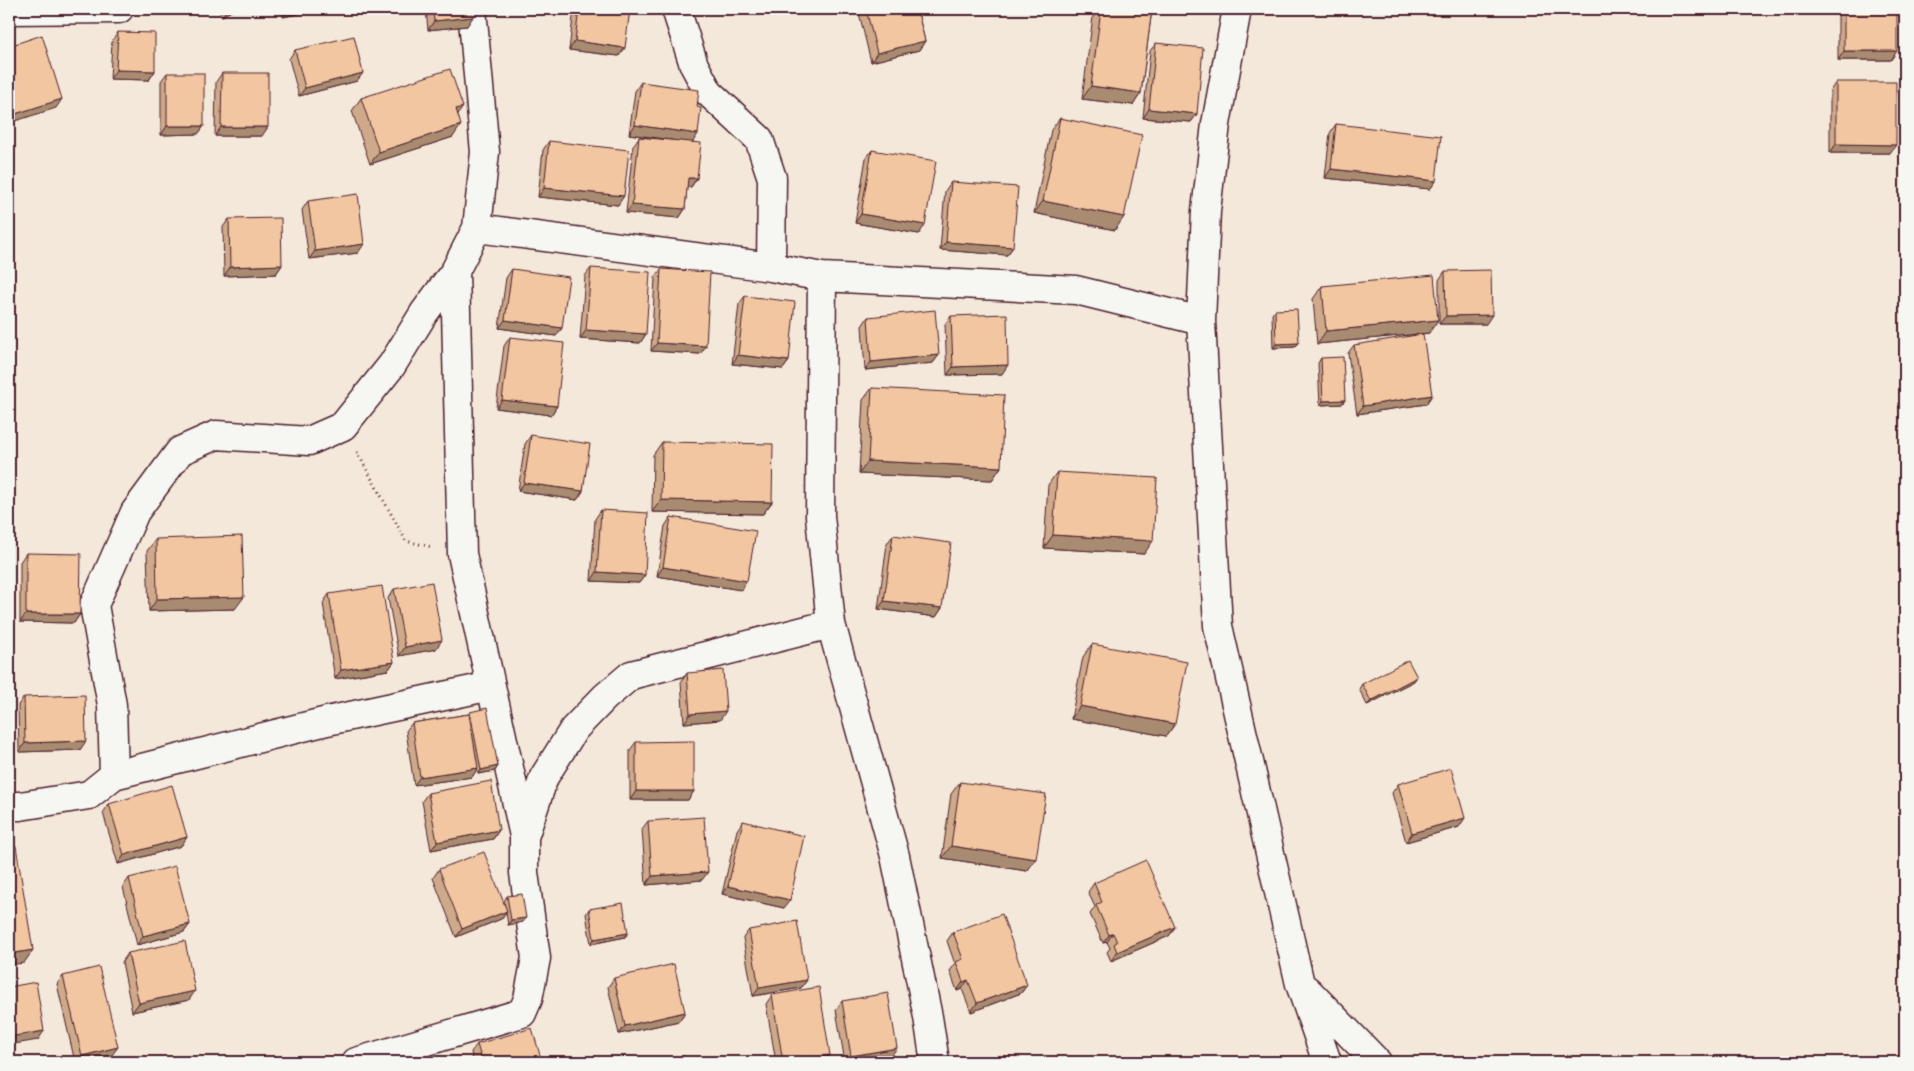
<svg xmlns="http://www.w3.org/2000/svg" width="1914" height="1071" font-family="Itim,sans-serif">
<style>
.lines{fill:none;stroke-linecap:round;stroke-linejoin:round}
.minor-casing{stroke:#4a1f2b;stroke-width:31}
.path{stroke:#4a1f2b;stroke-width:3;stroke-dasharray:1 4;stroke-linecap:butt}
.minor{stroke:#f6f6f2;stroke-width:28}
.wall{fill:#cfaa8a;stroke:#4a1f2b}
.shaded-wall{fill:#a98b71;stroke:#4a1f2b}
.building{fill:#f1c6a1;stroke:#4a1f2b}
</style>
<rect width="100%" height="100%" fill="#f4e8da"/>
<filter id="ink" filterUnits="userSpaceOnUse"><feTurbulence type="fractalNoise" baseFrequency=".02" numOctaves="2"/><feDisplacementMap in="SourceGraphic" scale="10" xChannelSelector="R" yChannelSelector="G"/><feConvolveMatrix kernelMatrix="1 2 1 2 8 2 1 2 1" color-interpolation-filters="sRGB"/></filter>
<g filter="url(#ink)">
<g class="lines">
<defs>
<path id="minor" d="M 676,9 L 694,65 L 709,93 L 759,139 L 772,178 L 771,267
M 1237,9 L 1216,124 L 1206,211 L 1201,321 L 1218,626 L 1300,984 L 1327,1062
M 9,10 L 119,9
M 477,228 L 771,267 L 822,277 L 820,516 L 831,624 L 895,856 L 928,1017 L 935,1062
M 455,271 L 462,554 L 524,836
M 822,277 L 1076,290 L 1201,321
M 114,775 L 327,721 L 491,686
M 9,806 L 20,806 L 89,795 L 114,775 L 112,705 L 94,605 L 135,512 L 180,451 L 216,435 L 309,441 L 343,426 L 392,365 L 424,313 L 455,271 L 477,228 L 485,152 L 472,9
M 1307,990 L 1377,1062
M 356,1062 L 522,1013 L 528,999 L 536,958 L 524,873 L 524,837 L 544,777 L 574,729 L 605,697 L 631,675 L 831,624"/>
</defs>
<use href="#minor" class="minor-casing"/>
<path class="path" d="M 357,452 L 406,541 L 432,547"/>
<use href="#minor" class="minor"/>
</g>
<path class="wall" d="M 218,9 L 235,9 L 222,16 Z
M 282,9 L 322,9 L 283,17 Z
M 426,9 L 472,9 L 467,26 L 428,30 Z
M 574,9 L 630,9 L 619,56 L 569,50 Z
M 858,9 L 917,9 L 925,41 L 919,50 L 871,62 Z
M 1094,9 L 1152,9 L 1141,93 L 1133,105 L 1082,99 Z
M 1838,9 L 1897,9 L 1891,60 L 1838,60 Z
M 118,32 L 155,71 L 149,80 L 110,79 L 112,41 Z
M 1156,43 L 1197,114 L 1191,122 L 1143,118 L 1150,51 Z
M 295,50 L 357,81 L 299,96 L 289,59 Z
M 167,73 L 204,126 L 198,134 L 161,135 L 161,81 Z
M 222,73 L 262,136 L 215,136 L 216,82 Z
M 1905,78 L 1905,143 L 1901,143 L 1901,85 Z
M 641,82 L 692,142 L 697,178 L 691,187 L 687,187 L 685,209 L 679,218 L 626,213 L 633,146 L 639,137 L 684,142 L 629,134 L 635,91 Z
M 1836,82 L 1890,153 L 1830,153 L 1830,91 Z
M 361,98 L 458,114 L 453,137 L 370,164 L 352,111 Z
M 1060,118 L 1115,230 L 1034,213 L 1051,130 Z
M 1336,124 L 1436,181 L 1430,189 L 1325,178 L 1330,133 Z
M 549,141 L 618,205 L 538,197 L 543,150 Z
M 872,150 L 919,234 L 855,223 L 866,158 Z
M 951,182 L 1013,247 L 1007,255 L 940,250 L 945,191 Z
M 308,201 L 358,253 L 309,259 L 302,210 Z
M 229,219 L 282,265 L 276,274 L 224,276 L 223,227 Z
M 591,268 L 646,334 L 640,343 L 580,339 L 585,276 Z
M 512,269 L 562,328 L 556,336 L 499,328 L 506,278 Z
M 661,269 L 700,354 L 651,351 L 655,278 Z
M 1445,271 L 1486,324 L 1439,324 L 1439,280 Z
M 1322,286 L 1429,333 L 1317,344 L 1313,299 Z
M 745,296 L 789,361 L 783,369 L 732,364 L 739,304 Z
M 1275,310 L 1295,347 L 1273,348 L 1272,314 Z
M 951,316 L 1002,374 L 947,375 L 945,324 Z
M 868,317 L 939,355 L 933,363 L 865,370 L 862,326 Z
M 510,337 L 557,406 L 551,415 L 496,408 L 504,346 Z
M 1354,345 L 1432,395 L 1426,404 L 1357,414 L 1348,353 Z
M 1321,358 L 1345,400 L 1342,404 L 1320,405 L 1318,363 Z
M 872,388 L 1001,467 L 992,480 L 859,474 L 863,400 Z
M 531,435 L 583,491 L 577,500 L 518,491 L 525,444 Z
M 662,442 L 772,502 L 763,514 L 652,512 L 653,455 Z
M 1057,472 L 1144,554 L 1044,548 L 1048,485 Z
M 601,510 L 645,575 L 639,583 L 591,581 L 595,519 Z
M 671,517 L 741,590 L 657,576 L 665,526 Z
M 893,535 L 942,608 L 936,617 L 878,609 L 887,544 Z
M 156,539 L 235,609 L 149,611 L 147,551 Z
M 26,553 L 80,614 L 74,623 L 20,622 L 20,562 Z
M 394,589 L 436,649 L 399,656 L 388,598 Z
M 329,594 L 394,662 L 388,670 L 335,679 L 323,603 Z
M 1092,644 L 1175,724 L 1166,736 L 1071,719 L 1083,657 Z
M 687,673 L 720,720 L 684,723 L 681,682 Z
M 1414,681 L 1367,705 L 1359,689 L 1362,684 Z
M 24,697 L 80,750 L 19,752 L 18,705 Z
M 470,712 L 498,766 L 495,771 L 478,774 L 477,769 L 472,777 L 414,785 L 406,731 L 412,723 L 469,714 Z
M 636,742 L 694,791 L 688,800 L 630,800 L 630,750 Z
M 960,782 L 1036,859 L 1027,871 L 942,858 L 951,794 Z
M 1398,784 L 1459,827 L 1406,842 L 1392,793 Z
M 428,793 L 499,830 L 493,839 L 431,850 L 422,801 Z
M 109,804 L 187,837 L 181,846 L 118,864 L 103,813 Z
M 648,821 L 702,880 L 646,885 L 642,829 Z
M 743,821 L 784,908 L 722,894 L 737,830 Z
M 439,869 L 505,907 L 504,901 L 507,896 L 526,918 L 523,922 L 508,925 L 506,912 L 501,919 L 456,937 L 433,878 Z
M 129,878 L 190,924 L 184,932 L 137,945 L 123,887 Z
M 1094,883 L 1175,927 L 1169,936 L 1111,961 L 1107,952 L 1110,948 L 1107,942 L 1103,943 L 1090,914 L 1095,907 L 1088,892 Z
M 589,909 L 628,933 L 625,937 L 591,944 L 586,914 Z
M 749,930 L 807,980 L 801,988 L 753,996 L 743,938 Z
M 953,932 L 1027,985 L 1021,993 L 971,1012 L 962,989 L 957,991 L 950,971 L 955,964 L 947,941 Z
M 128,953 L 189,1000 L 132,1012 L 122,962 Z
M 63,976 L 112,1055 L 85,1062 L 75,1062 L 57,984 Z
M 614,978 L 685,1012 L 679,1021 L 619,1034 L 608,987 Z
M 772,995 L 825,1062 L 776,1062 L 766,1004 Z
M 842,1001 L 891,1056 L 856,1062 L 845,1062 L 836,1010 Z
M 477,1044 L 542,1062 L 473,1062 L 471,1052 Z"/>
<path class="shaded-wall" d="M 227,9 L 235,9 L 222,16 Z
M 289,9 L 322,9 L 283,17 Z
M 473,17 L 467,26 L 428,30 L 434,21 Z
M 575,41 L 625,48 L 619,56 L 569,50 Z
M 925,41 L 919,50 L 871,62 L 877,53 Z
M 1844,51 L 1897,51 L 1891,60 L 1838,60 Z
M 116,70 L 155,71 L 149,80 L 110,79 Z
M 363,73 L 357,81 L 299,96 L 305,88 Z
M 1091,86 L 1141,93 L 1133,105 L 1082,99 Z
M 62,99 L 56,108 L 9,123 L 9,116 Z
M 463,107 L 454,120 L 456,109 Z
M 1149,109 L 1197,114 L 1191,122 L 1143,118 Z
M 461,125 L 453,137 L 370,164 L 379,152 Z
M 635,125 L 698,134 L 692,143 L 629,134 Z
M 167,126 L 204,126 L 198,134 L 161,135 Z
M 221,127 L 268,127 L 262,136 L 215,136 Z
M 1905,137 L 1905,143 L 1901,143 Z
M 1836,144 L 1896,145 L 1890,153 L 1830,153 Z
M 1331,169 L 1436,181 L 1430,189 L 1325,178 Z
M 688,178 L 697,178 L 691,187 L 682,186 Z
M 544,188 L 624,196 L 618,205 L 538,197 Z
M 1043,201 L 1124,217 L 1115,230 L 1034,213 Z
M 632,205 L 685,209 L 679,218 L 626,213 Z
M 861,214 L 925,225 L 919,234 L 855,223 Z
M 946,242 L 1013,247 L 1007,255 L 940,250 Z
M 364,244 L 358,253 L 309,259 L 315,251 Z
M 282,265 L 276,274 L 224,276 L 230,267 Z
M 1492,315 L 1486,324 L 1439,324 L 1446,316 Z
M 505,320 L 562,328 L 556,336 L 499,328 Z
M 1438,320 L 1429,333 L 1317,344 L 1326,331 Z
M 586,330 L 646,334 L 640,343 L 580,339 Z
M 657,343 L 706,346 L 700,354 L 651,351 Z
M 1299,343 L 1295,347 L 1273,348 L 1276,344 Z
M 738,355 L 789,361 L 783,369 L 732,364 Z
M 939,355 L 933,363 L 865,370 L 871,362 Z
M 1008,365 L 1002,374 L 947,375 L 953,367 Z
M 1432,395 L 1426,404 L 1357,414 L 1363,406 Z
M 502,400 L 557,406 L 551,415 L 496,408 Z
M 1345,400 L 1342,404 L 1320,405 L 1323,401 Z
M 868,461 L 1001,467 L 992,480 L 859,474 Z
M 524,483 L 583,491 L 577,500 L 518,491 Z
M 661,500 L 772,502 L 763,514 L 652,512 Z
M 1053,535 L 1153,541 L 1144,554 L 1044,548 Z
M 663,567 L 747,581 L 741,590 L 657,576 Z
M 597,572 L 645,575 L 639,583 L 591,581 Z
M 244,597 L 235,609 L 149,611 L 157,599 Z
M 884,601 L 942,608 L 936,617 L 878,609 Z
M 26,614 L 80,614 L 74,623 L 20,622 Z
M 442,640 L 436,649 L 399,656 L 405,647 Z
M 394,662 L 388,670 L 335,679 L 341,670 Z
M 1417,677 L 1414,681 L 1367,705 L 1371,701 Z
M 1080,706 L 1175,724 L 1166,736 L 1071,719 Z
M 726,711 L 720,720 L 684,723 L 690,714 Z
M 86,741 L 80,750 L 19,752 L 25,743 Z
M 498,766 L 495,771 L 478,774 L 481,770 Z
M 478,768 L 472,777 L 414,785 L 420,777 Z
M 636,791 L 694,791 L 688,800 L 630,800 Z
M 1465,818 L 1459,827 L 1406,842 L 1412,833 Z
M 499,830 L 493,839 L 431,850 L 437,842 Z
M 187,837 L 181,846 L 118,864 L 124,855 Z
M 951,846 L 1036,859 L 1027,871 L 942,858 Z
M 708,872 L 702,880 L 646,885 L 652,876 Z
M 728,886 L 790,900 L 784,908 L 722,894 Z
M 507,911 L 501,919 L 456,937 L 462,929 Z
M 526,918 L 523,922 L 508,925 L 511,920 Z
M 190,924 L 184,932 L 137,945 L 143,936 Z
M 1175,927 L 1169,936 L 1111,961 L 1117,952 Z
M 628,933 L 625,937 L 591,944 L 594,939 Z
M 1113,933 L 1107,942 L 1103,943 L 1109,935 Z
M 33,950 L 24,963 L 9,965 L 9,954 Z
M 807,980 L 801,988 L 753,996 L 759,988 Z
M 968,980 L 962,989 L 957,991 L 963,982 Z
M 1027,985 L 1021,993 L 971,1012 L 977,1003 Z
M 195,991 L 189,1000 L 132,1012 L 139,1003 Z
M 685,1012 L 679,1021 L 619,1034 L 625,1026 Z
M 44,1031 L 38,1040 L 9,1045 L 9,1037 Z
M 118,1047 L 112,1055 L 85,1062 L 78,1062 L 82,1056 Z
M 897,1048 L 891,1056 L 856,1062 L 846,1062 L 851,1056 Z
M 830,1055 L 825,1062 L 790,1062 Z"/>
<path class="building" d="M 433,9 L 472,9 L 473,17 L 434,21 Z
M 579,9 L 630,9 L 625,48 L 575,41 Z
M 866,9 L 917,9 L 925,41 L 877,53 Z
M 1101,9 L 1152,9 L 1141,93 L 1091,86 Z
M 1844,9 L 1897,9 L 1897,51 L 1844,51 Z
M 118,32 L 155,33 L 155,71 L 116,70 Z
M 42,35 L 62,99 L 9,116 L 9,46 Z
M 354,36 L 363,73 L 305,88 L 295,50 Z
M 1156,43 L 1203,48 L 1197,114 L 1149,109 Z
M 450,69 L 463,107 L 456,109 L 461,125 L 379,152 L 361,98 Z
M 167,73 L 204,73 L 204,126 L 167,126 Z
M 222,73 L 268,73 L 268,127 L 221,127 Z
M 641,82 L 699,90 L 697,107 L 701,108 L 698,134 L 635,125 Z
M 1836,82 L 1896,82 L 1896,145 L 1836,144 Z
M 1060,118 L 1142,135 L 1124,217 L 1043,201 Z
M 1336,124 L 1441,136 L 1436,181 L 1331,169 Z
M 639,137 L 701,143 L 697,178 L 688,178 L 685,209 L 632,205 Z
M 549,141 L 629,150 L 624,196 L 544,188 Z
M 872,150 L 936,161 L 925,225 L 861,214 Z
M 951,182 L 1018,187 L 1013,247 L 946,242 Z
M 358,194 L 364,244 L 315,251 L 308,201 Z
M 281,218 L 282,265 L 230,267 L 229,219 Z
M 591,268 L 650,272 L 646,334 L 586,330 Z
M 512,269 L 569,277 L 562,328 L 505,320 Z
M 661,269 L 710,272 L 706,346 L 657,343 Z
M 1491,270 L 1492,315 L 1446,316 L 1445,271 Z
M 1434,275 L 1438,320 L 1326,331 L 1322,286 Z
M 745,296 L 795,302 L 789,361 L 738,355 Z
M 1297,309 L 1299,343 L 1276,344 L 1275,310 Z
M 935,310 L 939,355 L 871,362 L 868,317 Z
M 1007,314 L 1008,365 L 953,367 L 951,316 Z
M 1423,334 L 1432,395 L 1363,406 L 1354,345 Z
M 510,337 L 564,343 L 557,406 L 502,400 Z
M 1343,357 L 1345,400 L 1323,401 L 1321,358 Z
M 872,388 L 1004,395 L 1001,467 L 868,461 Z
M 531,435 L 590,444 L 583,491 L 524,483 Z
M 662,442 L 773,444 L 772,502 L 661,500 Z
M 1057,472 L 1157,478 L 1153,541 L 1053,535 Z
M 601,510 L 648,513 L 645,575 L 597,572 Z
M 671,517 L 756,531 L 747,581 L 663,567 Z
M 893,535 L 951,543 L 942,608 L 884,601 Z
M 242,536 L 244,597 L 157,599 L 156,539 Z
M 26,553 L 81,554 L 80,614 L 26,614 Z
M 432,582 L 442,640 L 405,647 L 394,589 Z
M 382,586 L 394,662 L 341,670 L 329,594 Z
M 1092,644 L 1187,662 L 1175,724 L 1080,706 Z
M 1408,660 L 1417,677 L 1371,701 L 1362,684 Z
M 723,670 L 726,711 L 690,714 L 687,673 Z
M 85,695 L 86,741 L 25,743 L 24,697 Z
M 487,708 L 498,766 L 481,770 L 470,712 Z
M 469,714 L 478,768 L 420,777 L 412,723 Z
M 694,741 L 694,791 L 636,791 L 636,742 Z
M 1451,768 L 1465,818 L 1412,833 L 1398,784 Z
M 491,781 L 499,830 L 437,842 L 428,793 Z
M 960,782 L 1046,794 L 1036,859 L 951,846 Z
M 172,785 L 187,837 L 124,855 L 109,804 Z
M 704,817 L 708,872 L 652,876 L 648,821 Z
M 743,821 L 804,836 L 790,900 L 728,886 Z
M 16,846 L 33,950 L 9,954 L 9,848 Z
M 484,852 L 507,911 L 462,929 L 439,869 Z
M 1146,860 L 1175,927 L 1117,952 L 1114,944 L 1117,942 L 1113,933 L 1109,935 L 1096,905 L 1102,902 L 1094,883 Z
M 175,866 L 190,924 L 143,936 L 129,878 Z
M 522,894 L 526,918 L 511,920 L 507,896 Z
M 623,903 L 628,933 L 594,939 L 589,909 Z
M 1002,914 L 1027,985 L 977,1003 L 968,980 L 963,982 L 956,962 L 963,959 L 953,932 Z
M 797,921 L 807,980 L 759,988 L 749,930 Z
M 185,941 L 195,991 L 139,1003 L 128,953 Z
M 674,964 L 685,1012 L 625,1026 L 614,978 Z
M 99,967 L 118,1047 L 82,1056 L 63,976 Z
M 36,982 L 44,1031 L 9,1037 L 9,987 Z
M 819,987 L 830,1055 L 790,1062 L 783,1062 L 772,995 Z
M 888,993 L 897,1048 L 851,1056 L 842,1001 Z
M 532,1028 L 542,1062 L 482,1062 L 477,1044 Z
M 685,1056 L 686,1062 L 655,1062 Z
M 1010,1056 L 1012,1062 L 992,1062 Z"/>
</g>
<rect width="1914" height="1071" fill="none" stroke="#f6f6f2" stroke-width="30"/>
<rect x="15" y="15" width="1884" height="1041" fill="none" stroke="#4a1f2b" stroke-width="2" filter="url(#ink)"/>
</svg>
